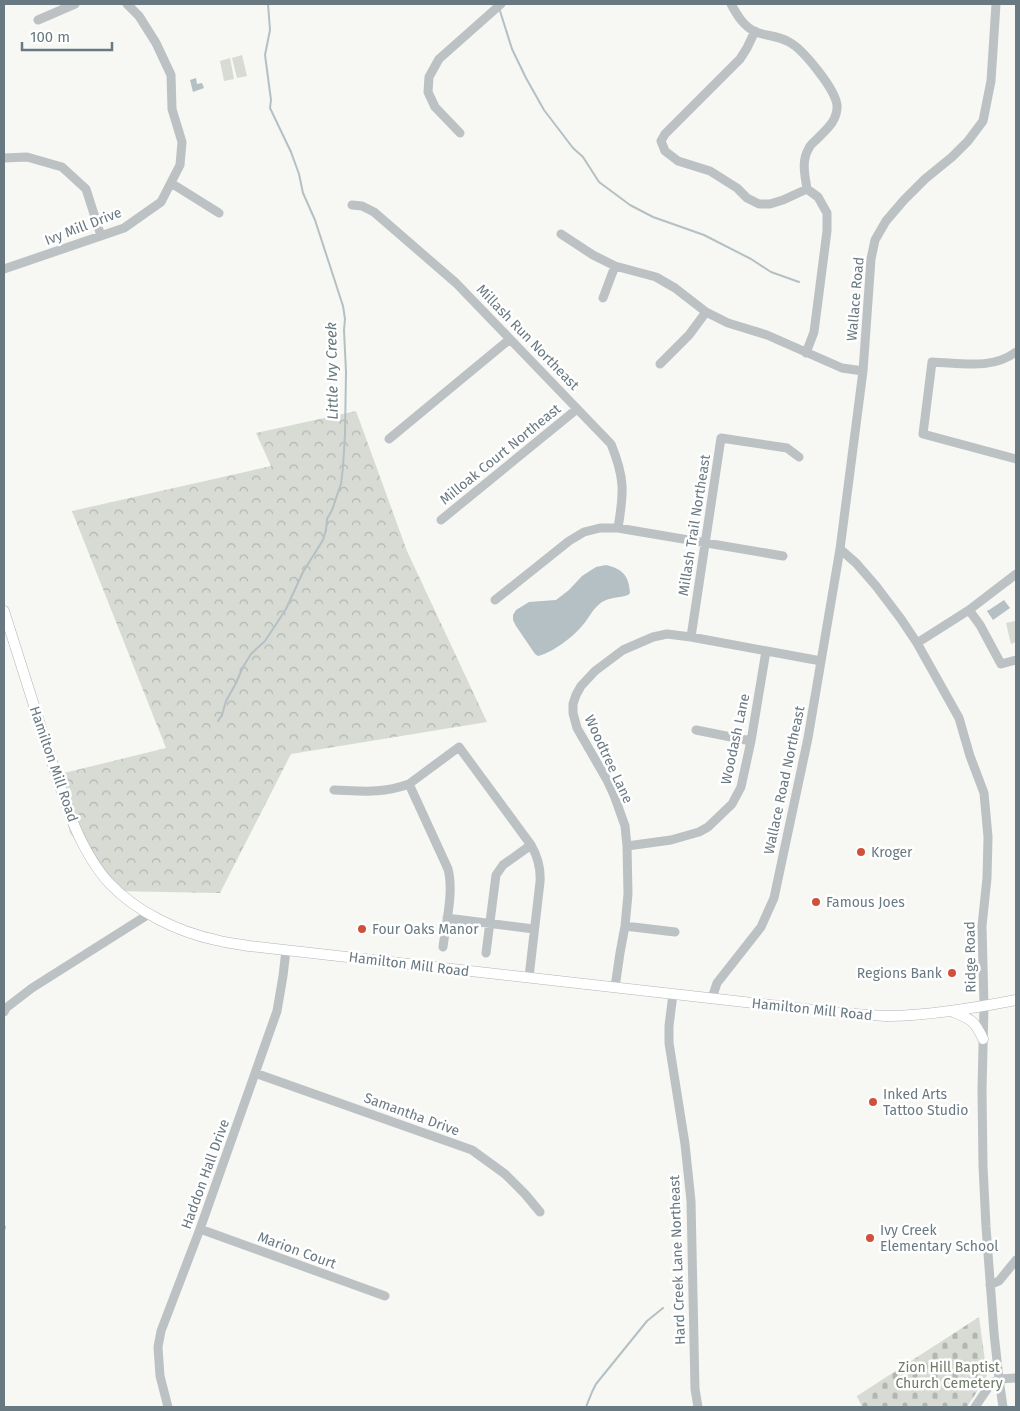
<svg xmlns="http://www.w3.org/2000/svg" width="1020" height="1411" font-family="'Fira Sans',sans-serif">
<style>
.green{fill:#d7dbd4}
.forest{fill:url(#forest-crowns)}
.cemetery{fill:url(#cemetery-stones)}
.water{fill:#b4c0c3}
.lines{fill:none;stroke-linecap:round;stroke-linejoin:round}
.stream{stroke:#b4c0c3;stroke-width:2}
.major-casing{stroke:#b0b6b8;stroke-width:11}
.minor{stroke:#bcc1c4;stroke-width:9}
.major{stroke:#fff;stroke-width:10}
.poi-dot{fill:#d0503b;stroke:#fff;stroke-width:2}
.labels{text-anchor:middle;stroke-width:5;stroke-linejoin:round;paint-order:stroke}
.street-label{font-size:14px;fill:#697982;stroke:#fff}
.poi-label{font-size:14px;fill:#697982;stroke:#fff;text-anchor:start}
.park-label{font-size:14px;fill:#6d7a67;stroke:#fff}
.water-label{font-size:15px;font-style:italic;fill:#657a7e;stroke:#fff}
</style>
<defs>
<pattern id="forest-crowns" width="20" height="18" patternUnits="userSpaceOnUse" patternTransform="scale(1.25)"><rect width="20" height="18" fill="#d7dbd4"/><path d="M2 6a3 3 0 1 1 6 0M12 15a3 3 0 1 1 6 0" fill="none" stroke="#b2b6b1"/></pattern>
<pattern id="cemetery-stones" width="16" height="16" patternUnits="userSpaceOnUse" patternTransform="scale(1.25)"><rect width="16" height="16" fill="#d7dbd4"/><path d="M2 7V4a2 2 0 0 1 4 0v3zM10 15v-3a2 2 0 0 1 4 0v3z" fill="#b2b6b1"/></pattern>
</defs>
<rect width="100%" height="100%" fill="#f7f7f4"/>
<path class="green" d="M 242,55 L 247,76 L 237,78 L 232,58 Z
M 230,58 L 234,79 L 224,81 L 220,61 Z
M 1015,621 L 1016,642 L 1011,644 L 1006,623 Z"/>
<path class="forest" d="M 356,411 L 407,551 L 487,722 L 291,754 L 220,893 L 113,891 L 70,833 L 56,775 L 166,748 L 72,511 L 271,466 L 256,433 Z"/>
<path class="cemetery" d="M 979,1317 L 987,1376 L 967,1407 L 862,1407 L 857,1396 Z"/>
<path class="water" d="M 196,78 L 197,84 L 202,83 L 204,88 L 193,92 L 190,80 Z
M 606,565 C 623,569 629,576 630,593 L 628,595 C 619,598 610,597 602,602 C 593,608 589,618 582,626 C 573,637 552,653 538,656 L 535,654 L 516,626 L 513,620 L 513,615 L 516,610 L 529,602 L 556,600 L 569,590 L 582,576 L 596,567 Z
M 1004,600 L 1010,608 L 993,620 L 987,611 L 988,610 L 989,610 Z"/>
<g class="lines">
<path class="stream" d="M 500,11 L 512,49 L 526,78 L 544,110 L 573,148 L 583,157 L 599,182 L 630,205 L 653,217 L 704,235 L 751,259 L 771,272 L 799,282
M 218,721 L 222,715 L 226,701 L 235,685 L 243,667 L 251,654 L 265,641 L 286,609 L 303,572 L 323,540 L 326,530 L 327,519 L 332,510 L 341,484 L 343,467 L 345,434 L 346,372 L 344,330 L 345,319 L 343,306 L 315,220 L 303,193 L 299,174 L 291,152 L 270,108 L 271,100 L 265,55 L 270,30 L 268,4
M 4,1230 L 5,1227
M 586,1407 L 592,1392 L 596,1384 L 647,1321 L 663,1308"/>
<defs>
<path id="major" d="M 4,611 C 18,654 31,697 45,740 C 61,788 75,846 110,884 C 137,912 178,932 216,940 C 227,943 238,944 249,946 L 841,1013 C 858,1014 875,1016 892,1016 C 934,1015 975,1008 1016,1000
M 951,1011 C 970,1019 974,1019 983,1039"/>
</defs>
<use href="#major" class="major-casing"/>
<path class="minor" d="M 731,4 C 737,15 744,27 756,32 C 767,36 779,36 789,42 C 803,49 835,89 837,105 C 838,120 827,129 817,139 C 814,142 810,145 809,148 C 801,161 805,175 807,189 L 818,197 L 827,213 L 827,231 L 814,332 L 806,353
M 38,20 L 75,4
M 755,31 L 747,48 L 740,59 L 665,134 L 661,141 L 665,151 L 678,161 L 710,171 L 737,188 L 747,198 L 759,204 L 770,204 L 783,200 L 807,189
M 460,133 L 435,107 L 428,92 L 429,77 L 439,59 L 501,4
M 4,158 L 27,157 L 62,167 L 86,189 L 101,236
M 171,183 L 219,213
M 352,205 L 362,206 L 374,212 L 456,283 L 611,444 C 625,478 624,492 618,528
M 561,234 L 593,255 L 615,266 L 656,277 L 675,288 L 706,312 L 728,323 L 767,335 L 842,368 L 863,371
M 4,269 L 124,228 L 161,202 L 180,165 L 182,142 L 172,109 L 171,75 L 156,43 L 139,16 L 127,4
M 603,298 L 615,266
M 1016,352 C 992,370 961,363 932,362 L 923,434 L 1016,459
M 660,364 L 689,335 L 706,312
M 389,439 L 510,339
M 441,520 L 577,409
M 840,549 L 856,563 L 876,586 L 901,619 L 917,643 L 959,718 L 970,756 L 984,793 L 988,837 L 987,878 L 982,926 L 984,1006 L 982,1090 L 983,1166 L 986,1227 L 994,1333 L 999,1379 L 1003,1407
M 495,600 L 569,541 L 584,532 L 600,528 L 618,528 L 783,556
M 969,610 L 980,625 L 1001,664 L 1016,660
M 691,637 L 721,438 L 787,448 L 799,457
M 917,643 L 969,610 L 1016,574
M 696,730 L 751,741
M 409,784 L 448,869 C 454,892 446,923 443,947
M 334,790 C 362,791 381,794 409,784 L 459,747 L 531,845 C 538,857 541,868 540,882 L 529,977
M 627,846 L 671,840 L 699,832 L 708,827 L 732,804 L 741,787 L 751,741 L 766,651
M 447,918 L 534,929
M 625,926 L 675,932
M 486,953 L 496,875 L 503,865 L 531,845
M 615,987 L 620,953 L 625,926 L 628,894 L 627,846 L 625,826 L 614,795 L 607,780 L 577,728 L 573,713 L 573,704 L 576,695 L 581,686 L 595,671 L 623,650 L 653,637 L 667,634 L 691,637 L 821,661
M 673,994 L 669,1026 L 669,1043 L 685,1144 L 691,1201 L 695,1389 L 698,1407
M 712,998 L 717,983 L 761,927 L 774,898 L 808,738 L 840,549 L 863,371 L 871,259 L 875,240 L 886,221 L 904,200 L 925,179 L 952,157 L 968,141 L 983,121 L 991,81 L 996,4
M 4,1012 L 6,1008 L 32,988 L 149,914
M 255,1073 L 472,1150 L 505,1174 L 525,1194 L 540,1212
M 200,1229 L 385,1296
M 990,1285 L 999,1281 L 1016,1260
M 168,1407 L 160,1376 L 158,1347 L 161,1331 L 200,1229 L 277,1011 L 283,976 L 286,950
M 975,1407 L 992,1382 L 999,1379 L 1016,1378"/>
<use href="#major" class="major"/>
</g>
<g class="poi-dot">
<circle cx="861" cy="852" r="5"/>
<circle cx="816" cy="902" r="5"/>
<circle cx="362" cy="929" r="5"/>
<circle cx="952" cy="973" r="5"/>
<circle cx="873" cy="1102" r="5"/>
<circle cx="870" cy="1238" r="5"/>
</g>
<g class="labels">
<g class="street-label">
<text transform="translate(83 226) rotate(-21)" y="5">Ivy Mill Drive</text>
<text transform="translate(855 299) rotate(-85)" y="5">Wallace Road</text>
<text transform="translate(528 337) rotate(46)" y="5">Millash Run Northeast</text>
<text transform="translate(500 454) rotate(-39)" y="5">Milloak Court Northeast</text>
<text transform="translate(694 525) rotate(-81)" y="5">Millash Trail Northeast</text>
<text transform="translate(735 739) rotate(-78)" y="5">Woodash Lane</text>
<text transform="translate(609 759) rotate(65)" y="5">Woodtree Lane</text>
<text transform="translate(54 764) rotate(71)" y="5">Hamilton Mill Road</text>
<text transform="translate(784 780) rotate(-78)" y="5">Wallace Road Northeast</text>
<text transform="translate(970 957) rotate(-91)" y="5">Ridge Road</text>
<text transform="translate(409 964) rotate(7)" y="5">Hamilton Mill Road</text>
<text transform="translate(812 1009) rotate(6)" y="5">Hamilton Mill Road</text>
<text transform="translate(412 1114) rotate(20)" y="5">Samantha Drive</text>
<text transform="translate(205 1174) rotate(-70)" y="5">Haddon Hall Drive</text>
<text transform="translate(297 1250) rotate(20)" y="5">Marion Court</text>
<text transform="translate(677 1260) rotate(-92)" y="5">Hard Creek Lane Northeast</text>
</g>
<g class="poi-label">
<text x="871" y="857">Kroger</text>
<text x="826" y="907">Famous Joes</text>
<text x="372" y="934">Four Oaks Manor</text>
<text x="942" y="978" text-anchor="end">Regions Bank</text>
<text x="883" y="1099">Inked Arts<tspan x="883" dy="16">Tattoo Studio</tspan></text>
<text x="880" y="1235">Ivy Creek<tspan x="880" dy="16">Elementary School</tspan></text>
</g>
<g class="park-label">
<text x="949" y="1372">Zion Hill Baptist<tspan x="949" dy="16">Church Cemetery</tspan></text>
</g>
<g class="water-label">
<text transform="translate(332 371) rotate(-91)" y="5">Little Ivy Creek</text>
</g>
</g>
<rect width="1020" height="1411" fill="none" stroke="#697982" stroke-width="10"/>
<path d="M22 42v8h90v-8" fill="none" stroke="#697982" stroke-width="2.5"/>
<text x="30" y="42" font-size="15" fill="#697982" stroke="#ffffff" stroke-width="4" paint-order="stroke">100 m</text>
</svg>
